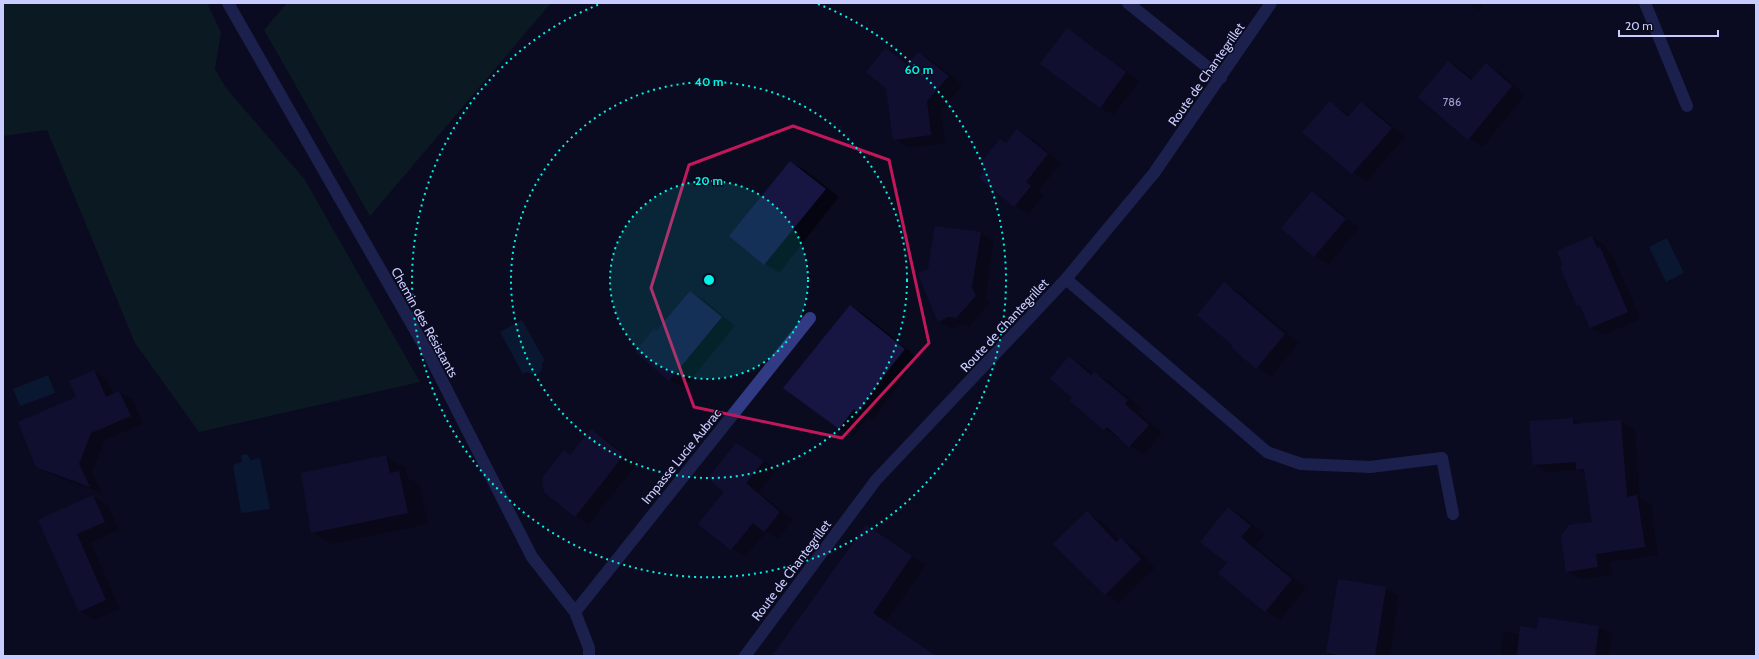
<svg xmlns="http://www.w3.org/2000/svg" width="1759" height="659" font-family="Cabin,sans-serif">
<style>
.green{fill:#0d2a25}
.water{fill:#072643}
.shadow{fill:#0007}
.building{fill:#171542}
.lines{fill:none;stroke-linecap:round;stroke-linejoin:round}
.minor{stroke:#313b83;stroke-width:12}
.marked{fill:none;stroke:#c2185b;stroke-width:3;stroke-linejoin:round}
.ring{fill:none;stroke:#00f4e7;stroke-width:2;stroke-dasharray:2 4}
.labels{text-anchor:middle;stroke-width:3;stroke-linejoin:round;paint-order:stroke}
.number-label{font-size:11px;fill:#9c9ed0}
.street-label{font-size:13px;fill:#c9ccff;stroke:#0b0b20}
.centre{fill:#00f4e7;stroke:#0b0b20;stroke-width:2}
.ring-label{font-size:12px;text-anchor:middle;font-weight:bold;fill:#00f4e7;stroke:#0b0b20;stroke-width:3;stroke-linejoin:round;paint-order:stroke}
</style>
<rect width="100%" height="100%" fill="#0b0b20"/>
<path class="green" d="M 3,3 L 207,3 L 221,32 L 215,69 L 226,88 L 305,180 L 420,382 L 199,432 L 135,343 L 47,130 L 3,136 Z
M 287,3 L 551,3 L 370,216 L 264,30 Z"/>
<path class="water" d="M 1667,238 L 1684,273 L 1666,282 L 1649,247 Z
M 522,320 L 545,361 L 542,363 C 543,369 541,373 535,375 L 527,372 L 523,374 L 500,332 Z
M 48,375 L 55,393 L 20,406 L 13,389 Z
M 247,454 L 251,460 L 260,458 L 270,509 L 241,513 L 233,465 L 242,462 L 241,455 Z"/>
<path class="shadow" d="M 1467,3 L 1484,3 L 1479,10 Z
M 1067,30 L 1081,38 L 1139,81 L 1114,115 L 1100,108 Z
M 885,50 L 909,65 L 919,53 L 933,61 L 963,85 L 941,110 L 945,143 L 909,148 L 894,139 Z
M 1448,62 L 1462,70 L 1473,79 L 1486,65 L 1500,72 L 1525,95 L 1483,147 L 1469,139 L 1419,97 Z
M 1330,102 L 1350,116 L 1361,103 L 1375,111 L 1405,137 L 1367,181 L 1353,173 Z
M 1018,130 L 1032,138 L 1061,163 L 1039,191 L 1044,195 L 1029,214 L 1015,206 L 980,178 Z
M 790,162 L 805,170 L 839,197 L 779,273 L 765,264 L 730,236 Z
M 1312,192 L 1327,201 L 1359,228 L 1329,264 L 1314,256 Z
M 981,233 L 994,241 L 986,296 L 989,304 L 970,326 L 962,325 L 952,329 L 938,321 L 929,270 Z
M 1592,237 L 1605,245 L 1609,253 L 1613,256 L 1641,319 L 1604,335 L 1591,328 L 1582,307 L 1578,305 Z
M 1224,284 L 1239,292 L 1299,343 L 1271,377 L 1257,368 Z
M 690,292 L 704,300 L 735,326 L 684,388 L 670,380 L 636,352 L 657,332 Z
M 850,306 L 864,314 L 918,358 L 873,420 L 868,417 L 853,437 L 839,429 L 785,388 Z
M 1070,358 L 1084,366 L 1093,374 L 1109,381 L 1142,409 L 1139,413 L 1162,433 L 1144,455 L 1104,429 L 1073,397 Z
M 94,371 L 107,379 L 114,394 L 119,392 L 133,400 L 143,424 L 105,440 L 92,472 L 102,493 L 50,474 L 36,466 Z
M 1572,419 L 1581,424 L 1621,421 L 1635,429 L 1640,498 L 1651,504 L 1658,555 L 1610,562 L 1612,575 L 1581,579 L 1566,571 L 1593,522 L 1586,474 L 1579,470 L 1548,472 L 1533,464 Z
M 591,430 L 605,438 L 637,464 L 589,524 L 575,516 L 564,451 L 571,455 Z
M 750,452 L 777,469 L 759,492 L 793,520 L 778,539 L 766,532 L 745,557 L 732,549 L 726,492 Z
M 385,456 L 406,468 L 408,478 L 419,484 L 428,524 L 332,544 L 312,532 Z
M 93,496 L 108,505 L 119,530 L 91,543 L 120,609 L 94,620 L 80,611 L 39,520 Z
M 1229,508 L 1243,516 L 1265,535 L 1255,546 L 1306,588 L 1280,620 L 1266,611 L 1219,573 L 1228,563 Z
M 1087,513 L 1101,521 L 1120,540 L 1121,539 L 1135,547 L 1155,568 L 1119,602 L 1105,594 Z
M 880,535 L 926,565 L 886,622 L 936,656 L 773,656 Z
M 1339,580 L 1385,588 L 1399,596 L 1390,656 L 1330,656 L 1327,654 Z
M 1599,627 L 1612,634 L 1609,656 L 1500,656 L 1504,632 L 1520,634 L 1538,630 Z"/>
<path class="building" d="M 1067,28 L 1126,72 L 1100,108 L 1040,64 Z
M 885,48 L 908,65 L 918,52 L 949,76 L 927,101 L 931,135 L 893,140 L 886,88 L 866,72 Z
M 1448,61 L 1471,80 L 1486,63 L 1512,86 L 1468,140 L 1418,97 Z
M 1330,101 L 1348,117 L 1361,102 L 1392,128 L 1352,174 L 1302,132 Z
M 1017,129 L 1048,154 L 1026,182 L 1031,186 L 1014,207 L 979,178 L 985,169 L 980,164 L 1000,139 L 1006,143 Z
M 790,161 L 826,189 L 764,265 L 729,236 Z
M 1312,191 L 1346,219 L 1314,257 L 1281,228 Z
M 935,226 L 981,232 L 972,287 L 976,296 L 956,318 L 948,317 L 938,322 L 918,274 L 928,269 Z
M 1592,236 L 1597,248 L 1600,247 L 1628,312 L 1590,328 L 1580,305 L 1577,306 L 1560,267 L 1563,266 L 1557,251 Z
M 1224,282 L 1285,334 L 1256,369 L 1233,349 L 1231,344 L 1197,315 Z
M 690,291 L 722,317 L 669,381 L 635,352 L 654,329 L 656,331 Z
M 850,305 L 905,349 L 883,377 L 858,413 L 854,409 L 839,429 L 783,388 Z
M 1069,356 L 1091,375 L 1094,372 L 1128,400 L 1125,404 L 1149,425 L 1129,447 L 1107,427 L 1104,430 L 1070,401 L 1072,397 L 1050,379 Z
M 94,370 L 106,397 L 119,391 L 131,416 L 91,433 L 79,464 L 90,487 L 36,467 L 18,422 L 76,397 L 69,381 Z
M 1573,418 L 1573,424 L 1621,420 L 1627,497 L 1637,495 L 1645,547 L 1596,554 L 1598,567 L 1566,572 L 1561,536 L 1569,525 L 1592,522 L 1584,469 L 1576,469 L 1576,462 L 1533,465 L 1529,421 Z
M 591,429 L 624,455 L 575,517 L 544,492 L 542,478 L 564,450 L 570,455 Z
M 736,443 L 764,461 L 746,483 L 780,512 L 764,532 L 753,523 L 731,550 L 698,524 L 724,492 L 708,478 Z
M 386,455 L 390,473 L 399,471 L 408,513 L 311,533 L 301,473 Z
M 93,495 L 105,522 L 77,534 L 106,600 L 79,612 L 38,520 Z
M 1228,507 L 1251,526 L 1241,537 L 1292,579 L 1265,612 L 1218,573 L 1227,563 L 1200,542 Z
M 1087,511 L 1116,542 L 1121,538 L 1141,559 L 1105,595 L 1053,544 Z
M 866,525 L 912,556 L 873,613 L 936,656 L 772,656 Z
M 1338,579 L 1386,587 L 1375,656 L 1344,656 L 1326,653 Z
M 1539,617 L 1599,626 L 1595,656 L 1517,656 L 1520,626 L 1537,629 Z"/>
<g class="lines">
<path class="minor" d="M 228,3 L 427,351 L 532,557 L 575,612 L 589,648 L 589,656
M 1128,3 L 1221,78
M 1645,3 L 1687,106
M 1066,279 L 1267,452 L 1301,464 L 1370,467 L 1442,458 L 1453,514
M 575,612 L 810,318
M 745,656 L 876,480 L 1066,279 L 1154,173 L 1271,3"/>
</g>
<path d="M0 0H1759V659H0ZM 793,126 L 889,160 L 929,343 L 842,438 L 694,407 L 651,288 L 689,165 Z" fill="#0b0b20" fill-opacity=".55" fill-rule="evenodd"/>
<path class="marked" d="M 793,126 L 889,160 L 929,343 L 842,438 L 694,407 L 651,288 L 689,165 Z"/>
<circle cx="709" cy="280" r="99" fill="#00f4e7" fill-opacity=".12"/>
<g class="ring">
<circle cx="709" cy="280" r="99"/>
<circle cx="709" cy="280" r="198"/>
<path d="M818 4A297 297 0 1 1 600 4"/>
</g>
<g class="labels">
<g class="number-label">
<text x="1452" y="106">786</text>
</g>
<g class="street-label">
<text transform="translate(1206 74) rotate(-55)" y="5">Route de Chantegrillet</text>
<text transform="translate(425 322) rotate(61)" y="5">Chemin des Résistants</text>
<text transform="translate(1004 325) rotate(-47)" y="5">Route de Chantegrillet</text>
<text transform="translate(681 456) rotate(-51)" y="5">Impasse Lucie Aubrac</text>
<text transform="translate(791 570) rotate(-53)" y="5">Route de Chantegrillet</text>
</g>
</g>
<circle cx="709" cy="280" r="6" class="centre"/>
<g class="ring-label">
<text x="919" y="74">60 m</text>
<text x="709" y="86">40 m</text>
<text x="709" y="185">20 m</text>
</g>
<rect width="1759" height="659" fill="none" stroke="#c9ccff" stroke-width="8"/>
<path d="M1619 30v6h99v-6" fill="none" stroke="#c9ccff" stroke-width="2"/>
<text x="1625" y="30" font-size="12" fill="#c9ccff" stroke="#0b0b20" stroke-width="3" paint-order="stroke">20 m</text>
</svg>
